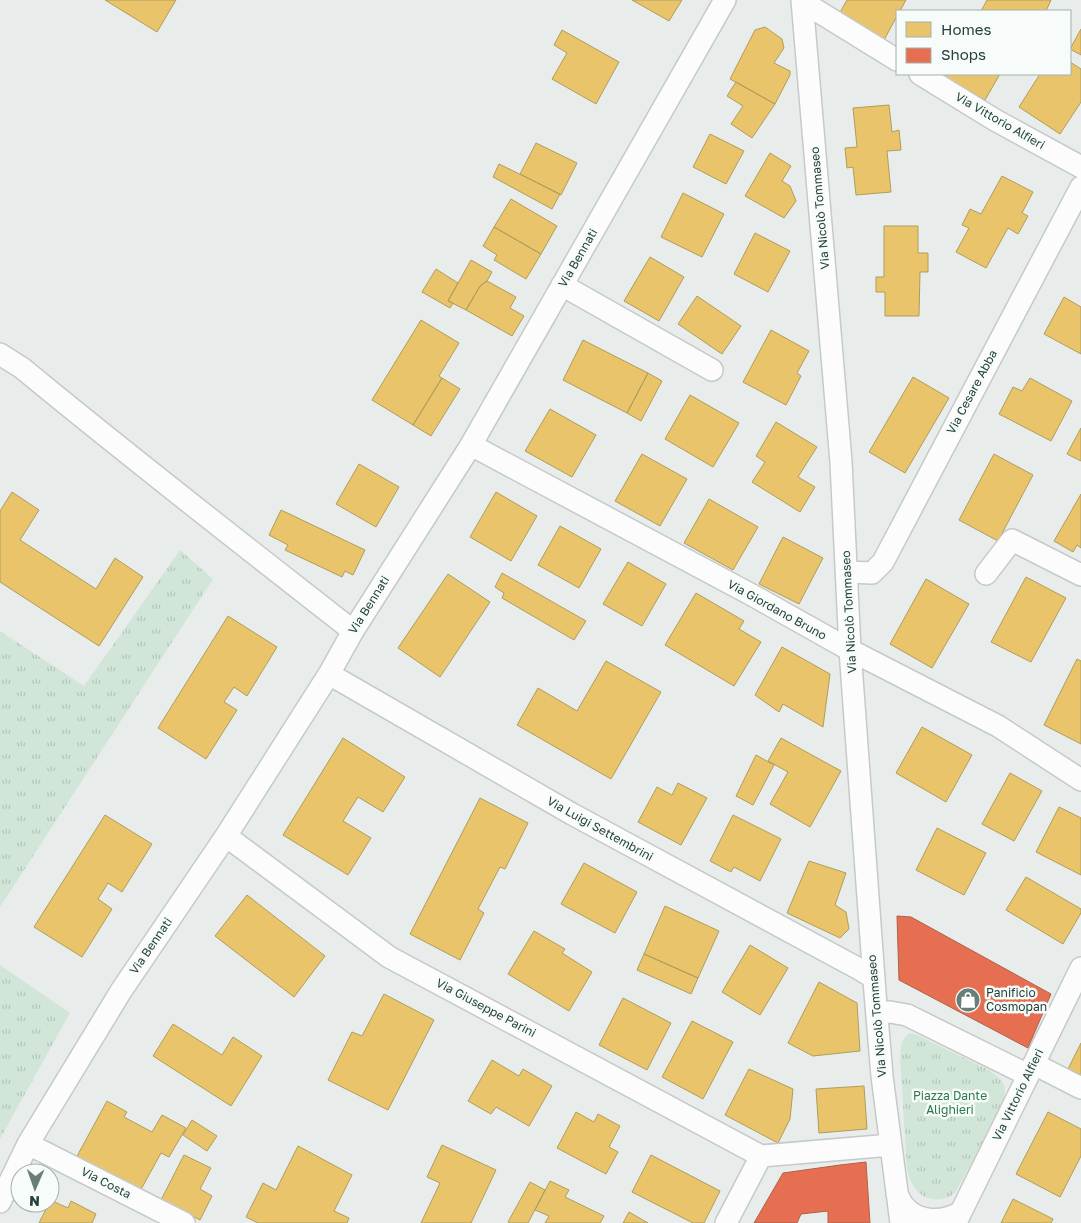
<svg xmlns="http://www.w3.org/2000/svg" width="1081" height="1223" font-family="'Golos Text',sans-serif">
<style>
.park{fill:url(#park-tufts)}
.homes{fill:#e9c46a;stroke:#ae9d5c}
.shops{fill:#e76f51;stroke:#ac624a}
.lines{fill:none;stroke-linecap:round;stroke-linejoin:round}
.street-casing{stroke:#c5cac8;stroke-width:24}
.street{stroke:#fcfcfc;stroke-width:21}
.labels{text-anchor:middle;stroke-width:5;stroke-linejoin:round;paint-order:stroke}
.street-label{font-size:12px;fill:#24423a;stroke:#f7fbf9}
.poi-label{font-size:12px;fill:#24423a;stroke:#f7fbf9;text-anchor:start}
.park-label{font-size:12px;fill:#2d7a4b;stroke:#f7fbf9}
</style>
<defs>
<pattern id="park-tufts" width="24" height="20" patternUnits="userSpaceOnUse" patternTransform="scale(1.25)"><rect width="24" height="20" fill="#d1e6d8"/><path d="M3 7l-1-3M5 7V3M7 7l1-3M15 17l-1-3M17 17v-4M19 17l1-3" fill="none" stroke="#b3c6ba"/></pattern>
</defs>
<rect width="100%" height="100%" fill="#e8edeb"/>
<path class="park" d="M 180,550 L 213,579 L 0,907 L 0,631 L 84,686 Z
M 0,965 L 70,1013 L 0,1139 Z
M 910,1033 L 917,1035 L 989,1070 C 996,1075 1005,1081 1005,1090 C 1006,1108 970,1166 960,1184 C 958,1187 956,1192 953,1194 C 950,1197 947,1198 942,1199 C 921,1202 911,1187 907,1169 L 900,1058 C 901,1047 900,1039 910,1033 Z"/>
<path class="homes" d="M 105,0 L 176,0 L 157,32 Z
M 632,0 L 682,0 L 669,21 Z
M 847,0 L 906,0 L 900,11 L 897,11 L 897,16 L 884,40 L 838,16 Z
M 987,0 L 1051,0 L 1046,11 L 981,11 Z
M 765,27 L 782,39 L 784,48 L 774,63 L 790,71 L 790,75 L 775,104 L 730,79 L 755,30 Z
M 1081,29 L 1081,55 L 1070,49 Z
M 562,30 L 619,62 L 596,104 L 552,79 L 567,53 L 554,45 Z
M 1070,62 L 1081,69 L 1081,102 L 1060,134 L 1019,107 L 1040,74 L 1070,74 Z
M 937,74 L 1000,74 L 985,100 Z
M 736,82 L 775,104 L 752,138 L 731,124 L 743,106 L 727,96 Z
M 889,105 L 892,132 L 899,130 L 901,150 L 887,151 L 891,192 L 856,195 L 853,167 L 847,168 L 845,148 L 857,147 L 853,108 Z
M 710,134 L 744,151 L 726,184 L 693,167 Z
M 536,143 L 577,163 L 561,195 L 520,174 Z
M 770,153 L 791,166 L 782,181 L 790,186 L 796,201 L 784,218 L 745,196 Z
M 499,164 L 560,194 L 552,209 L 493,177 Z
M 1002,176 L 1033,192 L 1022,213 L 1028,216 L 1018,234 L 1008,228 L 986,268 L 956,252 L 969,228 L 962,225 L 970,209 L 981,214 Z
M 683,193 L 724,214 L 702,257 L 661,237 Z
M 511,199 L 557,226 L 541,254 L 494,227 Z
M 884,226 L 918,226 L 918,253 L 928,253 L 928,272 L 920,272 L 919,316 L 885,316 L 885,292 L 876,292 L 876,277 L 884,277 Z
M 494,227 L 541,254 L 526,279 L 494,260 L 497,255 L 483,246 Z
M 755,233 L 790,251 L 768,292 L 734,274 Z
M 650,257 L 684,277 L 659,321 L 624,301 Z
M 471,260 L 492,272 L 487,281 L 480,286 L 466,310 L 448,301 Z
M 436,269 L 458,283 L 448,301 L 453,303 L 450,308 L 422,292 Z
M 487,281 L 516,297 L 510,308 L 524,316 L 512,336 L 466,310 L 480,286 Z
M 697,296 L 741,326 L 722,354 L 678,324 Z
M 1064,297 L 1081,307 L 1081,354 L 1044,334 Z
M 421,320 L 459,343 L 439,376 L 442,378 L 413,425 L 372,400 Z
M 771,330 L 809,351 L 797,373 L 801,376 L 786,405 L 743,382 Z
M 583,340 L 648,373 L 627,413 L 563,380 Z
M 648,373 L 662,381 L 641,421 L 627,413 Z
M 913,377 L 949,398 L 905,473 L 869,452 Z
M 442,378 L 460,389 L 431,436 L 413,425 Z
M 1030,378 L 1072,401 L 1051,441 L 999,414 L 1013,387 L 1022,391 Z
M 690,395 L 739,423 L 713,467 L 665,439 Z
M 550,409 L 596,435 L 572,477 L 525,451 Z
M 776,422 L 817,447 L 798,477 L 815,487 L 800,512 L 752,482 L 765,462 L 756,456 Z
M 1081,428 L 1081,461 L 1067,454 Z
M 642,454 L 687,479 L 660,526 L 615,501 Z
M 994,454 L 1033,475 L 998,541 L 959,520 Z
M 359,464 L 399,487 L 376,527 L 336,504 Z
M 12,492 L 39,510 L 20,540 L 96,589 L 115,558 L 143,577 L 99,646 L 0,582 L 0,511 Z
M 496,492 L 537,516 L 511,561 L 470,537 Z
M 1081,494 L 1081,548 L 1077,545 L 1073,552 L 1054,541 Z
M 709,499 L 758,527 L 733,570 L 684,543 Z
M 281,510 L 365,550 L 353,575 L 345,571 L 342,577 L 285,550 L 288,545 L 269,535 Z
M 560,526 L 601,549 L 579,588 L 538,565 Z
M 783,537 L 823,558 L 799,604 L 759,584 Z
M 628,562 L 666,584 L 642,626 L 603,604 Z
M 502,573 L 586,621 L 574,640 L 502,598 L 504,593 L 495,587 Z
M 448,574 L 490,602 L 440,677 L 398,648 Z
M 1026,577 L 1066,598 L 1031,662 L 991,642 Z
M 926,579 L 969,604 L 932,668 L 890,644 Z
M 696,593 L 744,621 L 739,629 L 761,642 L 734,686 L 665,645 Z
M 228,616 L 277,647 L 247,696 L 234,687 L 224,702 L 237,710 L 206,759 L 158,728 Z
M 782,647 L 830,674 L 823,727 L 783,704 L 779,712 L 755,695 Z
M 1077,659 L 1081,661 L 1081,744 L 1044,725 Z
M 606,661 L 661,692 L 611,779 L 517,725 L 538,688 L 577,711 Z
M 922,727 L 972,755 L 946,802 L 896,773 Z
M 343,738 L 405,777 L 383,812 L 358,797 L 343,821 L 371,838 L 348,875 L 283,835 Z
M 781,738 L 841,771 L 810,827 L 770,804 L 788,772 L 768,761 Z
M 756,755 L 774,765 L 753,805 L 736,796 Z
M 1010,773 L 1042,791 L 1014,841 L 982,824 Z
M 678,783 L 707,798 L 681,845 L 638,822 L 657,787 L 672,795 Z
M 480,798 L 528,823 L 505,869 L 500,867 L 478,909 L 484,913 L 460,960 L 410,934 Z
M 1059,807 L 1081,818 L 1081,875 L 1036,852 Z
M 105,815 L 152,844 L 122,892 L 108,883 L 98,899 L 112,909 L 82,957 L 34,927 Z
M 733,815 L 781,839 L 760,881 L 734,867 L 731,872 L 710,861 Z
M 937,828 L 986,853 L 964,895 L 916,870 Z
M 809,861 L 846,873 L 835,905 L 846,912 L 849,929 L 840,938 L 787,913 Z
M 584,863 L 637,892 L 615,933 L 561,904 Z
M 1026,877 L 1081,909 L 1081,913 L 1063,944 L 1006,910 Z
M 247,895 L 325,956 L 294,997 L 215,936 Z
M 665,906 L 719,931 L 698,978 L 644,954 Z
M 534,931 L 565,949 L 562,953 L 592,972 L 569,1011 L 508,974 Z
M 750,945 L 788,968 L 760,1015 L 722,992 Z
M 644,954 L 698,978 L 691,994 L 637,970 Z
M 819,982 L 857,1003 L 860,1051 L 813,1056 L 788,1043 Z
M 384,994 L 434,1020 L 388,1110 L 328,1080 L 352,1032 L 362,1036 Z
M 623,998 L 671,1023 L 647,1070 L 599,1045 Z
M 692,1021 L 733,1042 L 703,1099 L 662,1077 Z
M 173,1024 L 222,1055 L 233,1037 L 262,1056 L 231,1106 L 153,1056 Z
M 1081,1043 L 1081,1075 L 1068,1069 Z
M 492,1060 L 519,1076 L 523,1069 L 552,1086 L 529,1126 L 496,1107 L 491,1114 L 468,1101 Z
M 749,1069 L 793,1089 L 790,1119 L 778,1143 L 725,1115 Z
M 864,1086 L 867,1129 L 819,1133 L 816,1089 Z
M 107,1101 L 127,1112 L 124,1117 L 152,1132 L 162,1115 L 186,1128 L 169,1157 L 161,1153 L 139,1193 L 76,1158 Z
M 576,1112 L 594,1122 L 598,1114 L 620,1126 L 609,1147 L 618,1152 L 606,1174 L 557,1148 Z
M 1048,1112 L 1081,1129 L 1081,1156 L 1060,1197 L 1016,1174 Z
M 192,1120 L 217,1136 L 207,1151 L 183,1135 Z
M 442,1145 L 496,1170 L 471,1223 L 421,1223 L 440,1183 L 427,1177 Z
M 298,1146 L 352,1175 L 334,1211 L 349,1218 L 347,1223 L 258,1223 L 246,1217 L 263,1183 L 276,1190 Z
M 184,1155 L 211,1168 L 200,1189 L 212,1196 L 200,1220 L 161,1200 Z
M 651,1155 L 720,1191 L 704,1223 L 693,1223 L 632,1192 Z
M 550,1181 L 569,1190 L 565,1197 L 604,1216 L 600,1223 L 545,1223 L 549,1216 L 535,1210 Z
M 530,1182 L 545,1190 L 528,1223 L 511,1223 L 508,1222 Z
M 1013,1199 L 1053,1219 L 1051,1223 L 1001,1223 Z
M 50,1200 L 68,1208 L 71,1201 L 96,1214 L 92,1223 L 39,1223 L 49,1203 L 50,1203 Z
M 629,1212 L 648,1223 L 623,1223 Z"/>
<path class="shops" d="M 897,916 L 911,917 L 1051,994 L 1028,1048 L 899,980 Z
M 866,1162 L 870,1223 L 828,1223 L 828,1211 L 801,1214 L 797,1223 L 754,1223 L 783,1173 L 840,1165 Z"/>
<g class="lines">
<defs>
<path id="street" d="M 802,0 L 841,462 L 850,650 L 875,993 L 882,1076 L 901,1223
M 803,2 L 897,60
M 920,74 L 995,120 L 1081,167
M 562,285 L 712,370
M 0,354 L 22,368 C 131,458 242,544 353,631
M 471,445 L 752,595 L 850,650 L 998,726 L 1081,780
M 847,572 L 872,573 L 883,562 L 1081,187
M 986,574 L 1012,540 L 1081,575
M 329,674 L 572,814 L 861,970 L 874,978
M 226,836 L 389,957 L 761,1156 L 891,1145
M 877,1013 L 890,1012 L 907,1015 L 1028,1075
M 1034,1064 L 1081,1088
M 28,1144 L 184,1223
M 897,1194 C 899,1198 901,1202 903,1205 C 917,1223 943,1223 961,1212
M 0,1202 L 28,1144 L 121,991 L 226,836 L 329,674 L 353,631 L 471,445 L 725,0
M 726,1223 L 761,1156
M 956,1223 L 961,1212 L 1081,968"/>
</defs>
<use href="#street" class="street-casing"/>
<use href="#street" class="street"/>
</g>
<defs>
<symbol id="shop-disc" viewBox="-11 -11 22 22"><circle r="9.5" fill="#697e78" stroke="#f7fbf9"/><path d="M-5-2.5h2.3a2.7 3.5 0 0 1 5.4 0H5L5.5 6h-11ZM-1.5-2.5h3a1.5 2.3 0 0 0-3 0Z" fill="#fff"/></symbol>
</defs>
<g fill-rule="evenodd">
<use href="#shop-disc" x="954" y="986" width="28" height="28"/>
</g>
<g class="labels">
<g class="street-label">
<text transform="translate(1000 121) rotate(30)" y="4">Via Vittorio Alfieri</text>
<text transform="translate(820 208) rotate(-95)" y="4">Via Nicolò Tommaseo</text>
<text transform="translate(578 258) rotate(-60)" y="4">Via Bennati</text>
<text transform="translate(972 392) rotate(-62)" y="4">Via Cesare Abba</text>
<text transform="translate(369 605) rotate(-58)" y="4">Via Bennati</text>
<text transform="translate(777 610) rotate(29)" y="4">Via Giordano Bruno</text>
<text transform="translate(849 612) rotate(-93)" y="4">Via Nicolò Tommaseo</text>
<text transform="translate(600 829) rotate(29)" y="4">Via Luigi Settembrini</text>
<text transform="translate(151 946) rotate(-56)" y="4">Via Bennati</text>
<text transform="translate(486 1008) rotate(28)" y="4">Via Giuseppe Parini</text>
<text transform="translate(877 1016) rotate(-95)" y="4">Via Nicolò Tommaseo</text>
<text transform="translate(1018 1095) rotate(-64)" y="4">Via Vittorio Alfieri</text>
<text transform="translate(106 1183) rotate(27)" y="4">Via Costa</text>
</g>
<g class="poi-label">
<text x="986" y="997">Panificio<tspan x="986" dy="14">Cosmopan</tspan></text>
</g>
<g class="park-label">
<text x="950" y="1100">Piazza Dante<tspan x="950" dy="14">Alighieri</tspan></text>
</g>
</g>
<rect x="896" y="10" width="175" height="65" fill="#f7fbf9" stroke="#a3b1ad"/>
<rect x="906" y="22" width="25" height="15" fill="#e9c46a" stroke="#a3b1ad"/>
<text x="941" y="35" font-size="15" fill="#24423a">Homes</text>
<rect x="906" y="48" width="25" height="15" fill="#e76f51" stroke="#a3b1ad"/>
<text x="941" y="60" font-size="15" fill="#24423a">Shops</text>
<g transform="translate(35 1188) rotate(182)"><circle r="24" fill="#f7fbf9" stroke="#a3b1ad"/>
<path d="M0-4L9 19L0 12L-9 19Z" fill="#697e78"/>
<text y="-8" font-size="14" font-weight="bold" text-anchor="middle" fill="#24423a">N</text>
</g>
</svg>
